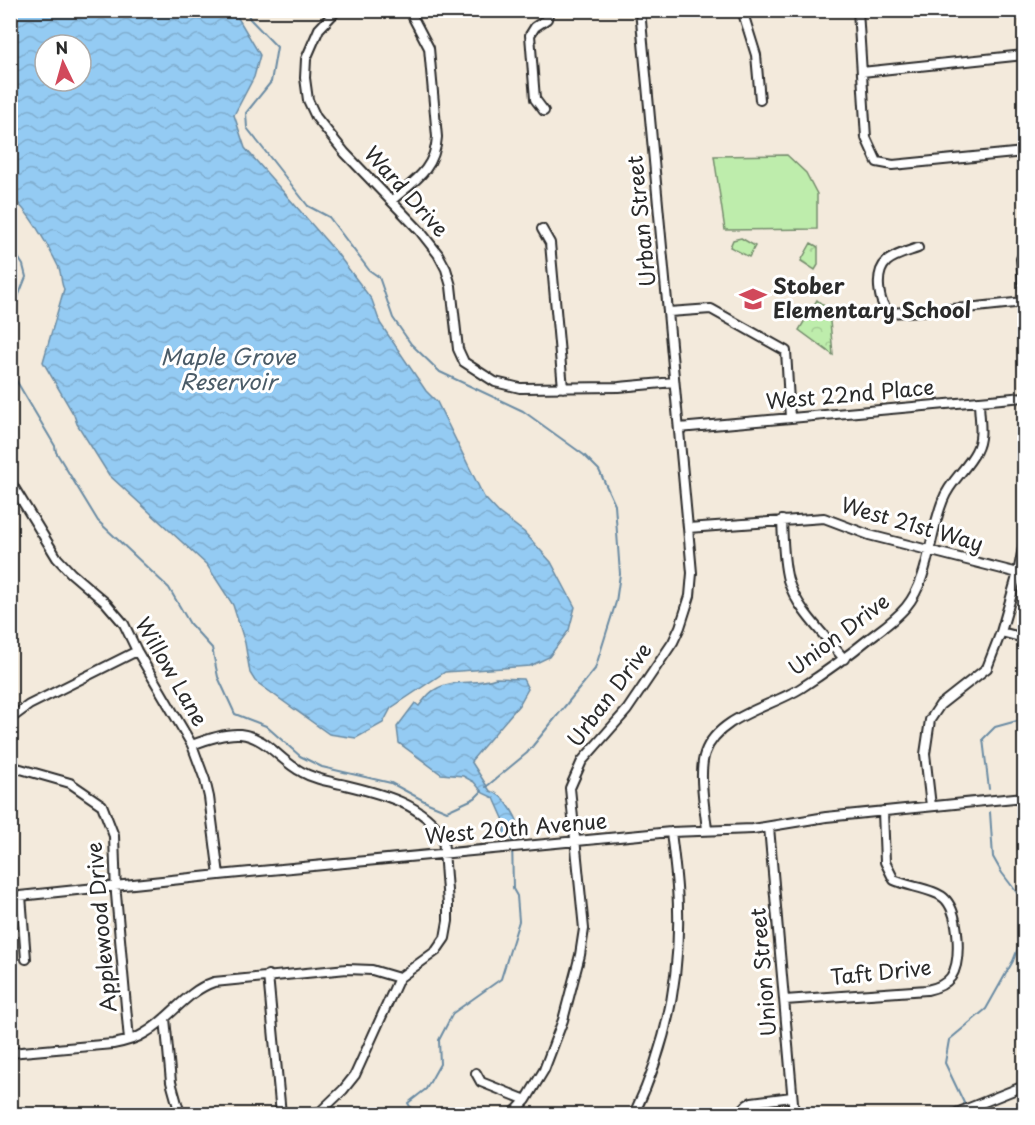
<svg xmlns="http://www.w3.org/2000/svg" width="1035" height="1125" font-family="'Playpen Sans',sans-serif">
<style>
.park{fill:url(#park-crowns);stroke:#748c6c;stroke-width:1.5}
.pitch{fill:#beedac;stroke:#748c6c;stroke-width:1.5}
.water{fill:url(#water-waves);stroke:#6a8ba3;stroke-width:1.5;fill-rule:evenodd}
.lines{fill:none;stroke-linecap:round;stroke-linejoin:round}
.stream{stroke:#6a8ba3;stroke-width:2}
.minor-casing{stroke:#2b2b2b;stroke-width:12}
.minor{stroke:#fff;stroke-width:8}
.labels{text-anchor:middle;stroke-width:6;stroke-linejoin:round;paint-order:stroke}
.street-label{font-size:21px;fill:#2b2b2b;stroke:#fff}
.poi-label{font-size:21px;font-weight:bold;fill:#2b2b2b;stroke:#fff;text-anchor:start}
.water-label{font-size:22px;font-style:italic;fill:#4a5b67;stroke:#fff}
</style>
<defs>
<pattern id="park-crowns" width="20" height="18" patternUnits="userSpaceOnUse" patternTransform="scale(1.5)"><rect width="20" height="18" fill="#beedac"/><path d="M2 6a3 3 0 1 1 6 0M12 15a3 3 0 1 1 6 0" fill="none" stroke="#a3cb94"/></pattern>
<pattern id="water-waves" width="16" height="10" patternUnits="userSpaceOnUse" patternTransform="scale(1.5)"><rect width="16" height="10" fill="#94cbf3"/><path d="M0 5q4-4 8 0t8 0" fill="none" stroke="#80aed0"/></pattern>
</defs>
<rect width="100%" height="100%" fill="#f3eadc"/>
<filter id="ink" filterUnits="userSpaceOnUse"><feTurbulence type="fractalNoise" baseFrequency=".0167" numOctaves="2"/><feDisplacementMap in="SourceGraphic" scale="12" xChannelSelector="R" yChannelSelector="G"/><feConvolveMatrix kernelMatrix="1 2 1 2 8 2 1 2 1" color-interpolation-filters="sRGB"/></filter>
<g filter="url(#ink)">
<path class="park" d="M 741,238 L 755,246 L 749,257 L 730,247 L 733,240 Z
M 811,243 L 818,247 L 818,265 L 815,270 L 801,261 Z
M 817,300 L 829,310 L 833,355 L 799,330 Z"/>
<path class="pitch" d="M 787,155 L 806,173 L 817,194 L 817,229 L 725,230 L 714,156 Z"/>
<path class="water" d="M 11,10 L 234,11 L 260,55 L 254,77 L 234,115 L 245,148 L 336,252 L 372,300 L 380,323 L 426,391 L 437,402 L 484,497 L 499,513 L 524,532 L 551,562 L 575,607 L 569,630 L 549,657 L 530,666 L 445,672 L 391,708 L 383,723 L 356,738 L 329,734 L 255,681 L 250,673 L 245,643 L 233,605 L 207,565 L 109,475 L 77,424 L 74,415 L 43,362 L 64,289 C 60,282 62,273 58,266 C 47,243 29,212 11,196 ZM 45,45 L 81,45 L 81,81 L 45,81 Z
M 496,678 L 523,679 L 528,689 L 519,705 L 471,761 L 490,791 C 506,794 520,822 522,837 L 501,838 L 506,825 L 494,798 L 483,793 L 474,782 L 463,776 L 441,774 L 399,743 L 397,727 L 415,703 L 419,706 C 424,700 429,692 436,689 C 454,678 477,686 496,678 Z"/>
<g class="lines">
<path class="stream" d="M 246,10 L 250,19 L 277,47 L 271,82 L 246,113 L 247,128 L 308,206 L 329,217 L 369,270 L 379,277 L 393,318 L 411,344 L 440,372 L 523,411 L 584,455 L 599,470 L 615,505 L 620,574 L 616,602 L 595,669 L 527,753 L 486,787
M 10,245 L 23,265 L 26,277 L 10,317
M 10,370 L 55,446 L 56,452 L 98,521 L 169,588 L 190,624 L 212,648 L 218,677 L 235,714 L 266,726 L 300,756 L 322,767 L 391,783 L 428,803 L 447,811 L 475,798 L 482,791
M 989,789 L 983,739 L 995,727 L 1024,719
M 990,812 L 993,857 L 1002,873 L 1024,902
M 965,1105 L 945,1063 L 949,1040 L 986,1009 L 1013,961 L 1024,933
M 414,1114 L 408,1103 L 426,1089 L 440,1064 L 439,1040 L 453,1013 L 501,979 L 519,921 L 517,896 L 513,889 L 512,838"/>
<defs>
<path id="minor" d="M 337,10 L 319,29 L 306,59 L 305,78 L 308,100 L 316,117 L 345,153 L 420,231 L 438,254 L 446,269 L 451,286 L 458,349 L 464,362 L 495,382 L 520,388 L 619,387 L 674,382
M 742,10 L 756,55 L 760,100
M 858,10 L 866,138 L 877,162 L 893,165 L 1024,152
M 862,72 L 1024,55
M 544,111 L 535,99 L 530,35 L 535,27 L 547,19 L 549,10
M 391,201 C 414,181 435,170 437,137 L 429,48 L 409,10
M 542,229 L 550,243 L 563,388
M 918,248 C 895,256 877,258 879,287 C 880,298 882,306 890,313 L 967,308 L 1024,302
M 1024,254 L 1021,259 L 1024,292
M 669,312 L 711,309 L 786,351 L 790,418
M 679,428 L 1024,397
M 10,481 L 57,558 L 71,573 L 106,603 L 124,624 L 137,651 L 192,745 L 205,780 L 209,797 L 219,875
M 782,520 C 783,540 783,561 788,580 C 797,610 825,635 844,659
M 688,528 L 824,518 L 869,535 L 1018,573
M 1001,632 L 1024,638
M 10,719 L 29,705 L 137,651
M 192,745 C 207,739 224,733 240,734 C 267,737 280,761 302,772 C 314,779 327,781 341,784 C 378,793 422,802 443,837 L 448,904 L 448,921 L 445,938 L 436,951 L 399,978 L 355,1075 L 343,1090 L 318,1114
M 10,766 L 70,783 L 102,805 L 114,836 L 116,894 L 129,1040
M 931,806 L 925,754 L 930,720 L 940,705 L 987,668 L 1001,632 L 1018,573 L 1024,543
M 769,827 L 794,1114
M 707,830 C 705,809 698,773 705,753 C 718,716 771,707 801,688 C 826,672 849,655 871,637 C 883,628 896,619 906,607 C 930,578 929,534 943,500 C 950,481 967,469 976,451 C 984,436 979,418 979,401
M 21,896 L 26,959
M 10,897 L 219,875 L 671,832 L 753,829 L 826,817 L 1024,797
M 268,975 L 281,1114
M 785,1000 L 927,990 C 937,988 945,985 951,977 C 962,961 959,915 946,900 C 937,889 909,887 894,880 L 885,862 L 883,811
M 165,1018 L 171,1082 L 180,1114
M 10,1053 L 113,1044 C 124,1042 136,1039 145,1033 C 171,1018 185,992 214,982 L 347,969 L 372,970 L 399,978
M 476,1073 L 481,1082 L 526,1100
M 513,1114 L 526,1100 L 544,1070 L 563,1020 L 580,955 L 584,929 L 570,788 L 582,761 L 627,710 L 673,642 L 680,627 L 690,596 L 692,573 L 688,528 L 640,10
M 634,1114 C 665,1050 680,981 678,910 C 678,884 674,858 671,832
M 738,1114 L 747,1105 L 752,1102 L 792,1097
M 954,1114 L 1024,1086"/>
</defs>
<use href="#minor" class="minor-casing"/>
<use href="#minor" class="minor"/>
</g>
</g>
<defs>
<symbol id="school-bare" viewBox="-9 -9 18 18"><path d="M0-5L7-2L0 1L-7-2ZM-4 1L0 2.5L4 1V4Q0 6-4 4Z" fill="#d1495b" stroke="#fff" stroke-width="2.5" paint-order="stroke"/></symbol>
</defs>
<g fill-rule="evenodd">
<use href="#school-bare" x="734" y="280" width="38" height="38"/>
</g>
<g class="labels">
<g class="street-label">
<text transform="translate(406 192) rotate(48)" y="7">Ward Drive</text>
<text transform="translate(642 221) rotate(-96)" y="7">Urban Street</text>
<text transform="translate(850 395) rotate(-5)" y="7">West 22nd Place</text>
<text transform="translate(912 525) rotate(16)" y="7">West 21st Way</text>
<text transform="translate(839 635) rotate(-37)" y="7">Union Drive</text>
<text transform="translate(171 672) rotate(60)" y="7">Willow Lane</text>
<text transform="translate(610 695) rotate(-53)" y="7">Urban Drive</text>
<text transform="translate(516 829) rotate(-5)" y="7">West 20th Avenue</text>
<text transform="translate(102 927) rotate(-95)" y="7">Applewood Drive</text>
<text transform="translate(764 972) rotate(-95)" y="7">Union Street</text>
<text transform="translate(881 973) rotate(-6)" y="7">Taft Drive</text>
</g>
<g class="poi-label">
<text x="773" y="294">Stober<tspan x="773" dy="24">Elementary School</tspan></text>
</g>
<g class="water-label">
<text x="228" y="365">Maple Grove<tspan x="228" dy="25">Reservoir</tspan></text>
</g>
</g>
<rect width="1035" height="1125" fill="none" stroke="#fff" stroke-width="36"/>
<rect x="18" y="18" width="999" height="1089" fill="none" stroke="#2b2b2b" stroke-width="2" filter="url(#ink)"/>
<g transform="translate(63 63) rotate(355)"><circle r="28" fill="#ffffff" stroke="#aaaaaa" stroke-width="1.5"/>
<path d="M0-4.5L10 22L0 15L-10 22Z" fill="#d1495b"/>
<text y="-9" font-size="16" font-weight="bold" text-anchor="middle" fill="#2b2b2b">N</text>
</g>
</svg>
